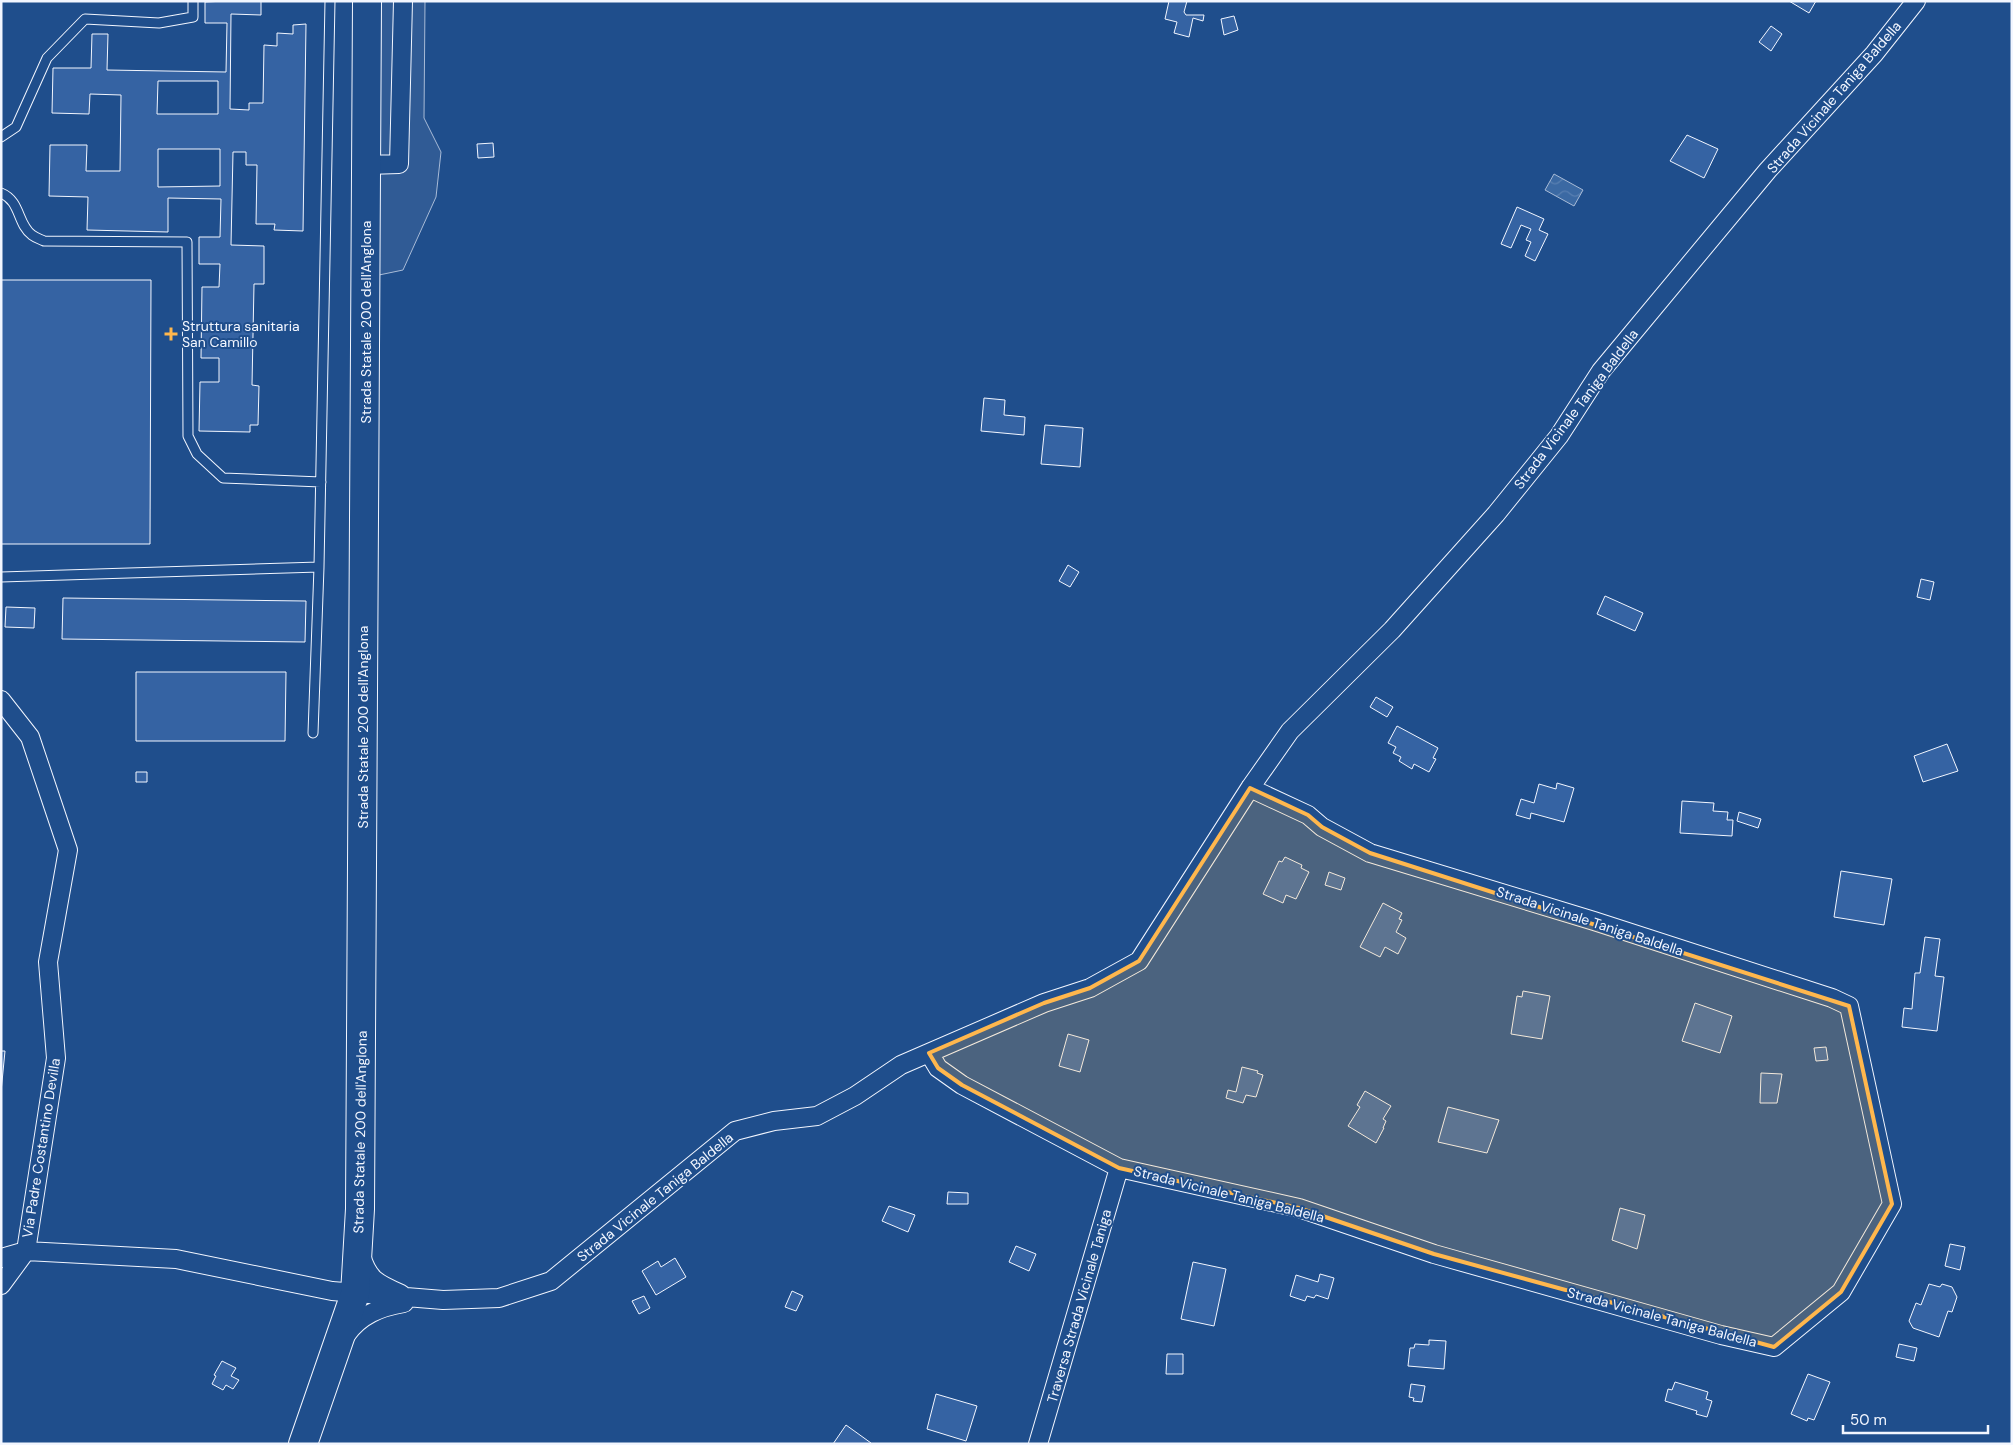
<svg xmlns="http://www.w3.org/2000/svg" width="2013" height="1445" font-family="'DM Sans',sans-serif">
<style>
.parking{fill:#305b95;stroke:#a8bbd7}
.water{fill:url(#water-waves);stroke:#a8bbd7}
.building{fill:#3563a3;stroke:#f2f6ff;fill-rule:evenodd}
.lines{fill:none;stroke-linecap:round;stroke-linejoin:round}
.service-casing{stroke:#f2f6ff;stroke-width:11}
.minor-casing{stroke:#f2f6ff;stroke-width:20}
.primary-casing{stroke:#f2f6ff;stroke-width:30}
.service{stroke:#1f4e8c;stroke-width:9}
.minor{stroke:#1f4e8c;stroke-width:18}
.primary{stroke:#1f4e8c;stroke-width:28}
.marked{fill:#ffb74d;fill-opacity:0.2;stroke:#ffb74d;stroke-width:4;stroke-linejoin:round}
.poi-dot{fill:#ffb74d;stroke:#1f4e8c;stroke-width:2}
.labels{text-anchor:middle;stroke-width:4;stroke-linejoin:round;paint-order:stroke}
.street-label{font-size:14px;fill:#f2f6ff;stroke:#1f4e8c}
.poi-label{font-size:14px;fill:#f2f6ff;stroke:#1f4e8c;text-anchor:start}
</style>
<defs>
<pattern id="water-waves" width="16" height="10" patternUnits="userSpaceOnUse" patternTransform="scale(1.25)"><rect width="16" height="10" fill="#3b69a3"/><path d="M0 5q4-4 8 0t8 0" fill="none" stroke="#587fb1"/></pattern>
</defs>
<rect width="100%" height="100%" fill="#1f4e8c"/>
<path class="parking" d="M 381,1 L 425,1 L 424,118 L 441,152 L 436,197 L 403,270 L 379,275 Z"/>
<path class="water" d="M 1554,174 L 1583,190 L 1574,206 L 1545,190 Z"/>
<path class="building" d="M 226,1 L 261,1 L 261,15 L 231,14 L 230,109 L 249,110 L 249,103 L 263,103 L 264,45 L 277,46 L 277,33 L 293,34 L 293,25 L 306,24 L 303,231 L 274,230 L 275,224 L 256,224 L 257,165 L 246,165 L 246,152 L 233,152 L 231,245 L 264,246 L 264,284 L 254,284 L 252,385 L 259,386 L 258,425 L 250,425 L 250,432 L 199,431 L 200,382 L 219,382 L 219,358 L 201,358 L 202,287 L 219,287 L 220,264 L 199,264 L 199,237 L 220,237 L 221,199 L 168,198 L 168,232 L 87,230 L 88,197 L 49,196 L 50,145 L 87,145 L 86,171 L 120,171 L 121,95 L 90,94 L 89,114 L 52,113 L 53,68 L 91,68 L 92,34 L 108,34 L 107,70 L 226,72 L 227,23 L 205,23 L 205,2 ZM 158,81 L 218,81 L 218,114 L 157,114 ZM 158,149 L 220,149 L 220,186 L 158,187 Z
M 1169,1 L 1187,1 L 1184,12 L 1186,15 L 1204,15 L 1203,21 L 1193,18 L 1189,37 L 1174,33 L 1177,22 L 1165,19 Z
M 1789,1 L 1816,1 L 1809,13 Z
M 1234,16 L 1238,30 L 1224,35 L 1221,19 Z
M 1771,26 L 1782,34 L 1771,51 L 1759,42 Z
M 1687,135 L 1718,149 L 1704,178 L 1670,161 Z
M 493,143 L 494,157 L 478,158 L 477,144 Z
M 1517,207 L 1544,219 L 1539,230 L 1548,234 L 1535,261 L 1525,256 L 1531,242 L 1526,240 L 1531,229 L 1521,225 L 1511,248 L 1501,244 Z
M 1,280 L 151,280 L 150,544 L 1,544 Z
M 984,398 L 1005,400 L 1004,415 L 1025,417 L 1024,435 L 981,431 Z
M 1045,425 L 1083,428 L 1080,467 L 1041,464 Z
M 1068,565 L 1079,572 L 1070,587 L 1059,581 Z
M 1921,579 L 1934,582 L 1930,600 L 1917,597 Z
M 1605,596 L 1643,613 L 1635,631 L 1597,614 Z
M 63,598 L 306,601 L 305,642 L 62,639 Z
M 6,607 L 35,608 L 34,628 L 5,627 Z
M 136,672 L 286,672 L 285,741 L 136,741 Z
M 1376,697 L 1393,707 L 1387,717 L 1370,707 Z
M 1397,726 L 1438,748 L 1433,758 L 1436,759 L 1429,772 L 1414,764 L 1412,769 L 1399,761 L 1401,757 L 1393,753 L 1396,747 L 1388,743 Z
M 1947,744 L 1958,771 L 1923,782 L 1914,756 Z
M 136,772 L 147,772 L 147,782 L 136,782 Z
M 1557,783 L 1574,788 L 1564,822 L 1531,813 L 1530,819 L 1516,815 L 1521,799 L 1534,803 L 1539,784 L 1556,789 Z
M 1682,801 L 1714,803 L 1713,811 L 1728,812 L 1727,820 L 1733,820 L 1732,836 L 1680,833 Z
M 1739,812 L 1761,819 L 1758,828 L 1737,821 Z
M 1285,857 L 1302,865 L 1301,868 L 1309,872 L 1296,899 L 1286,895 L 1283,903 L 1263,894 L 1279,861 L 1282,862 Z
M 1841,871 L 1892,879 L 1884,925 L 1834,917 Z
M 1329,872 L 1345,878 L 1341,890 L 1325,885 Z
M 1383,903 L 1402,913 L 1399,919 L 1402,920 L 1396,932 L 1406,938 L 1398,954 L 1385,947 L 1380,957 L 1360,947 Z
M 1925,937 L 1940,939 L 1935,976 L 1944,977 L 1937,1031 L 1902,1027 L 1904,1008 L 1912,1009 L 1915,973 L 1920,973 Z
M 1523,991 L 1550,996 L 1542,1039 L 1511,1034 L 1517,996 L 1522,997 Z
M 1695,1003 L 1732,1016 L 1720,1053 L 1682,1041 Z
M 1068,1034 L 1089,1040 L 1080,1072 L 1059,1066 Z
M 1826,1047 L 1828,1060 L 1816,1061 L 1814,1048 Z
M 1,1051 L 5,1051 L 1,1092 Z
M 1242,1067 L 1258,1071 L 1257,1073 L 1263,1075 L 1256,1097 L 1246,1095 L 1243,1103 L 1226,1098 L 1228,1090 L 1236,1092 Z
M 1761,1073 L 1782,1074 L 1777,1103 L 1760,1103 Z
M 1365,1091 L 1391,1106 L 1383,1119 L 1386,1121 L 1383,1128 L 1384,1128 L 1376,1143 L 1348,1126 L 1360,1107 L 1357,1105 Z
M 1448,1107 L 1499,1120 L 1487,1153 L 1438,1142 Z
M 948,1192 L 968,1193 L 968,1204 L 947,1204 Z
M 889,1206 L 915,1215 L 908,1232 L 882,1221 Z
M 1620,1208 L 1645,1215 L 1637,1249 L 1612,1240 Z
M 1950,1244 L 1965,1247 L 1960,1270 L 1945,1266 Z
M 1016,1246 L 1036,1254 L 1029,1271 L 1009,1262 Z
M 675,1258 L 686,1277 L 656,1295 L 642,1271 L 658,1261 L 661,1267 Z
M 1193,1262 L 1226,1269 L 1214,1326 L 1181,1319 Z
M 1320,1274 L 1334,1278 L 1328,1299 L 1316,1295 L 1314,1298 L 1307,1296 L 1305,1301 L 1290,1296 L 1296,1275 L 1318,1282 Z
M 1929,1284 L 1940,1287 L 1942,1284 L 1952,1287 L 1957,1297 L 1952,1312 L 1948,1311 L 1939,1337 L 1913,1328 L 1909,1321 L 1916,1303 L 1921,1305 Z
M 792,1291 L 803,1296 L 796,1311 L 785,1307 Z
M 644,1296 L 650,1308 L 639,1314 L 632,1301 Z
M 1429,1340 L 1446,1341 L 1444,1369 L 1408,1366 L 1410,1348 L 1414,1348 L 1415,1344 L 1429,1345 Z
M 1899,1344 L 1917,1348 L 1914,1361 L 1896,1357 Z
M 1167,1354 L 1183,1354 L 1183,1374 L 1166,1374 Z
M 222,1361 L 236,1368 L 231,1376 L 239,1380 L 233,1389 L 226,1385 L 223,1390 L 212,1384 L 216,1376 L 214,1375 Z
M 1808,1374 L 1830,1382 L 1814,1420 L 1808,1418 L 1807,1421 L 1791,1414 Z
M 1675,1382 L 1708,1392 L 1706,1399 L 1712,1401 L 1707,1417 L 1696,1414 L 1697,1411 L 1665,1401 L 1668,1389 L 1672,1390 Z
M 1411,1384 L 1425,1386 L 1422,1402 L 1413,1401 L 1414,1398 L 1409,1397 Z
M 936,1394 L 977,1406 L 966,1441 L 927,1429 Z
M 846,1425 L 871,1443 L 871,1444 L 833,1444 Z"/>
<g class="lines">
<defs>
<path id="service" d="M 1,137 L 16,127 L 47,58 L 85,19 L 159,23 L 193,17 L 193,1
M 1,193 C 21,201 17,224 32,235 C 36,238 40,239 44,241 L 187,242 L 188,436 L 197,454 L 223,478 L 321,482
M 1,577 L 319,567
M 313,733 L 319,567 L 330,1"/>
<path id="minor" d="M 367,165 L 399,164 L 403,1
M 1,700 L 30,737 L 68,850 L 48,962 L 56,1058 L 26,1251 L 1,1285
M 929,1053 L 938,1068 L 962,1085 L 1119,1168 L 1299,1208 L 1434,1254 L 1721,1335 L 1774,1347 L 1841,1292 L 1892,1204 L 1849,1006 L 1832,998 L 1594,921 L 1370,853 L 1322,827 L 1308,815 L 1250,788
M 361,1255 C 368,1280 378,1284 401,1294
M 1,1258 L 26,1251 L 176,1259 L 332,1291 L 443,1300 L 499,1298 L 551,1281 L 735,1131 L 774,1121 L 817,1116 L 855,1096 L 901,1065 L 1044,1003 L 1090,988 L 1139,961 L 1250,788 L 1290,731 L 1392,630 L 1496,514 L 1559,436 L 1601,371 L 1768,170 L 1874,54 L 1916,1
M 346,1335 C 360,1315 380,1307 404,1303
M 1038,1444 L 1119,1168"/>
<path id="primary" d="M 303,1444 L 355,1294 L 360,1209 L 367,1"/>
</defs>
<use href="#service" class="service-casing"/>
<use href="#minor" class="minor-casing"/>
<use href="#primary" class="primary-casing"/>
<use href="#service" class="service"/>
<use href="#minor" class="minor"/>
<use href="#primary" class="primary"/>
</g>
<path class="marked" d="M 1250,788 L 1308,815 L 1322,827 L 1370,853 L 1849,1006 L 1892,1204 L 1841,1292 L 1774,1347 L 1434,1254 L 1299,1208 L 1119,1168 L 962,1085 L 938,1068 L 929,1053 L 1044,1003 L 1090,988 L 1139,961 Z"/>
<path class="poi-dot" d="M168.5 326.5h5v5h5v5h-5v5h-5v-5h-5v-5h5z"/>
<g class="labels">
<g class="street-label">
<text transform="translate(1834 97) rotate(-49)" y="5">Strada Vicinale Taniga Baldella</text>
<text transform="translate(366 322) rotate(-90)" y="5">Strada Statale 200 dell'Anglona</text>
<text transform="translate(1576 409) rotate(-53)" y="5">Strada Vicinale Taniga Baldella</text>
<text transform="translate(363 727) rotate(-90)" y="5">Strada Statale 200 dell'Anglona</text>
<text transform="translate(1590 921) rotate(18)" y="5">Strada Vicinale Taniga Baldella</text>
<text transform="translate(360 1132) rotate(-89)" y="5">Strada Statale 200 dell'Anglona</text>
<text transform="translate(41 1148) rotate(-81)" y="5">Via Padre Costantino Devilla</text>
<text transform="translate(1229 1194) rotate(14)" y="5">Strada Vicinale Taniga Baldella</text>
<text transform="translate(655 1197) rotate(-39)" y="5">Strada Vicinale Taniga Baldella</text>
<text transform="translate(1079 1306) rotate(-74)" y="5">Traversa Strada Vicinale Taniga</text>
<text transform="translate(1662 1317) rotate(15)" y="5">Strada Vicinale Taniga Baldella</text>
</g>
<g class="poi-label">
<text x="182" y="331">Struttura sanitaria<tspan x="182" dy="16">San Camillo</tspan></text>
</g>
</g>
<rect width="2013" height="1445" fill="none" stroke="#f2f6ff" stroke-width="5"/>
<path d="M1843 1425v8h145v-8" fill="none" stroke="#f2f6ff" stroke-width="2.5"/>
<text x="1850" y="1425" font-size="15" fill="#f2f6ff" stroke="#1f4e8c" stroke-width="4" paint-order="stroke">50 m</text>
</svg>
